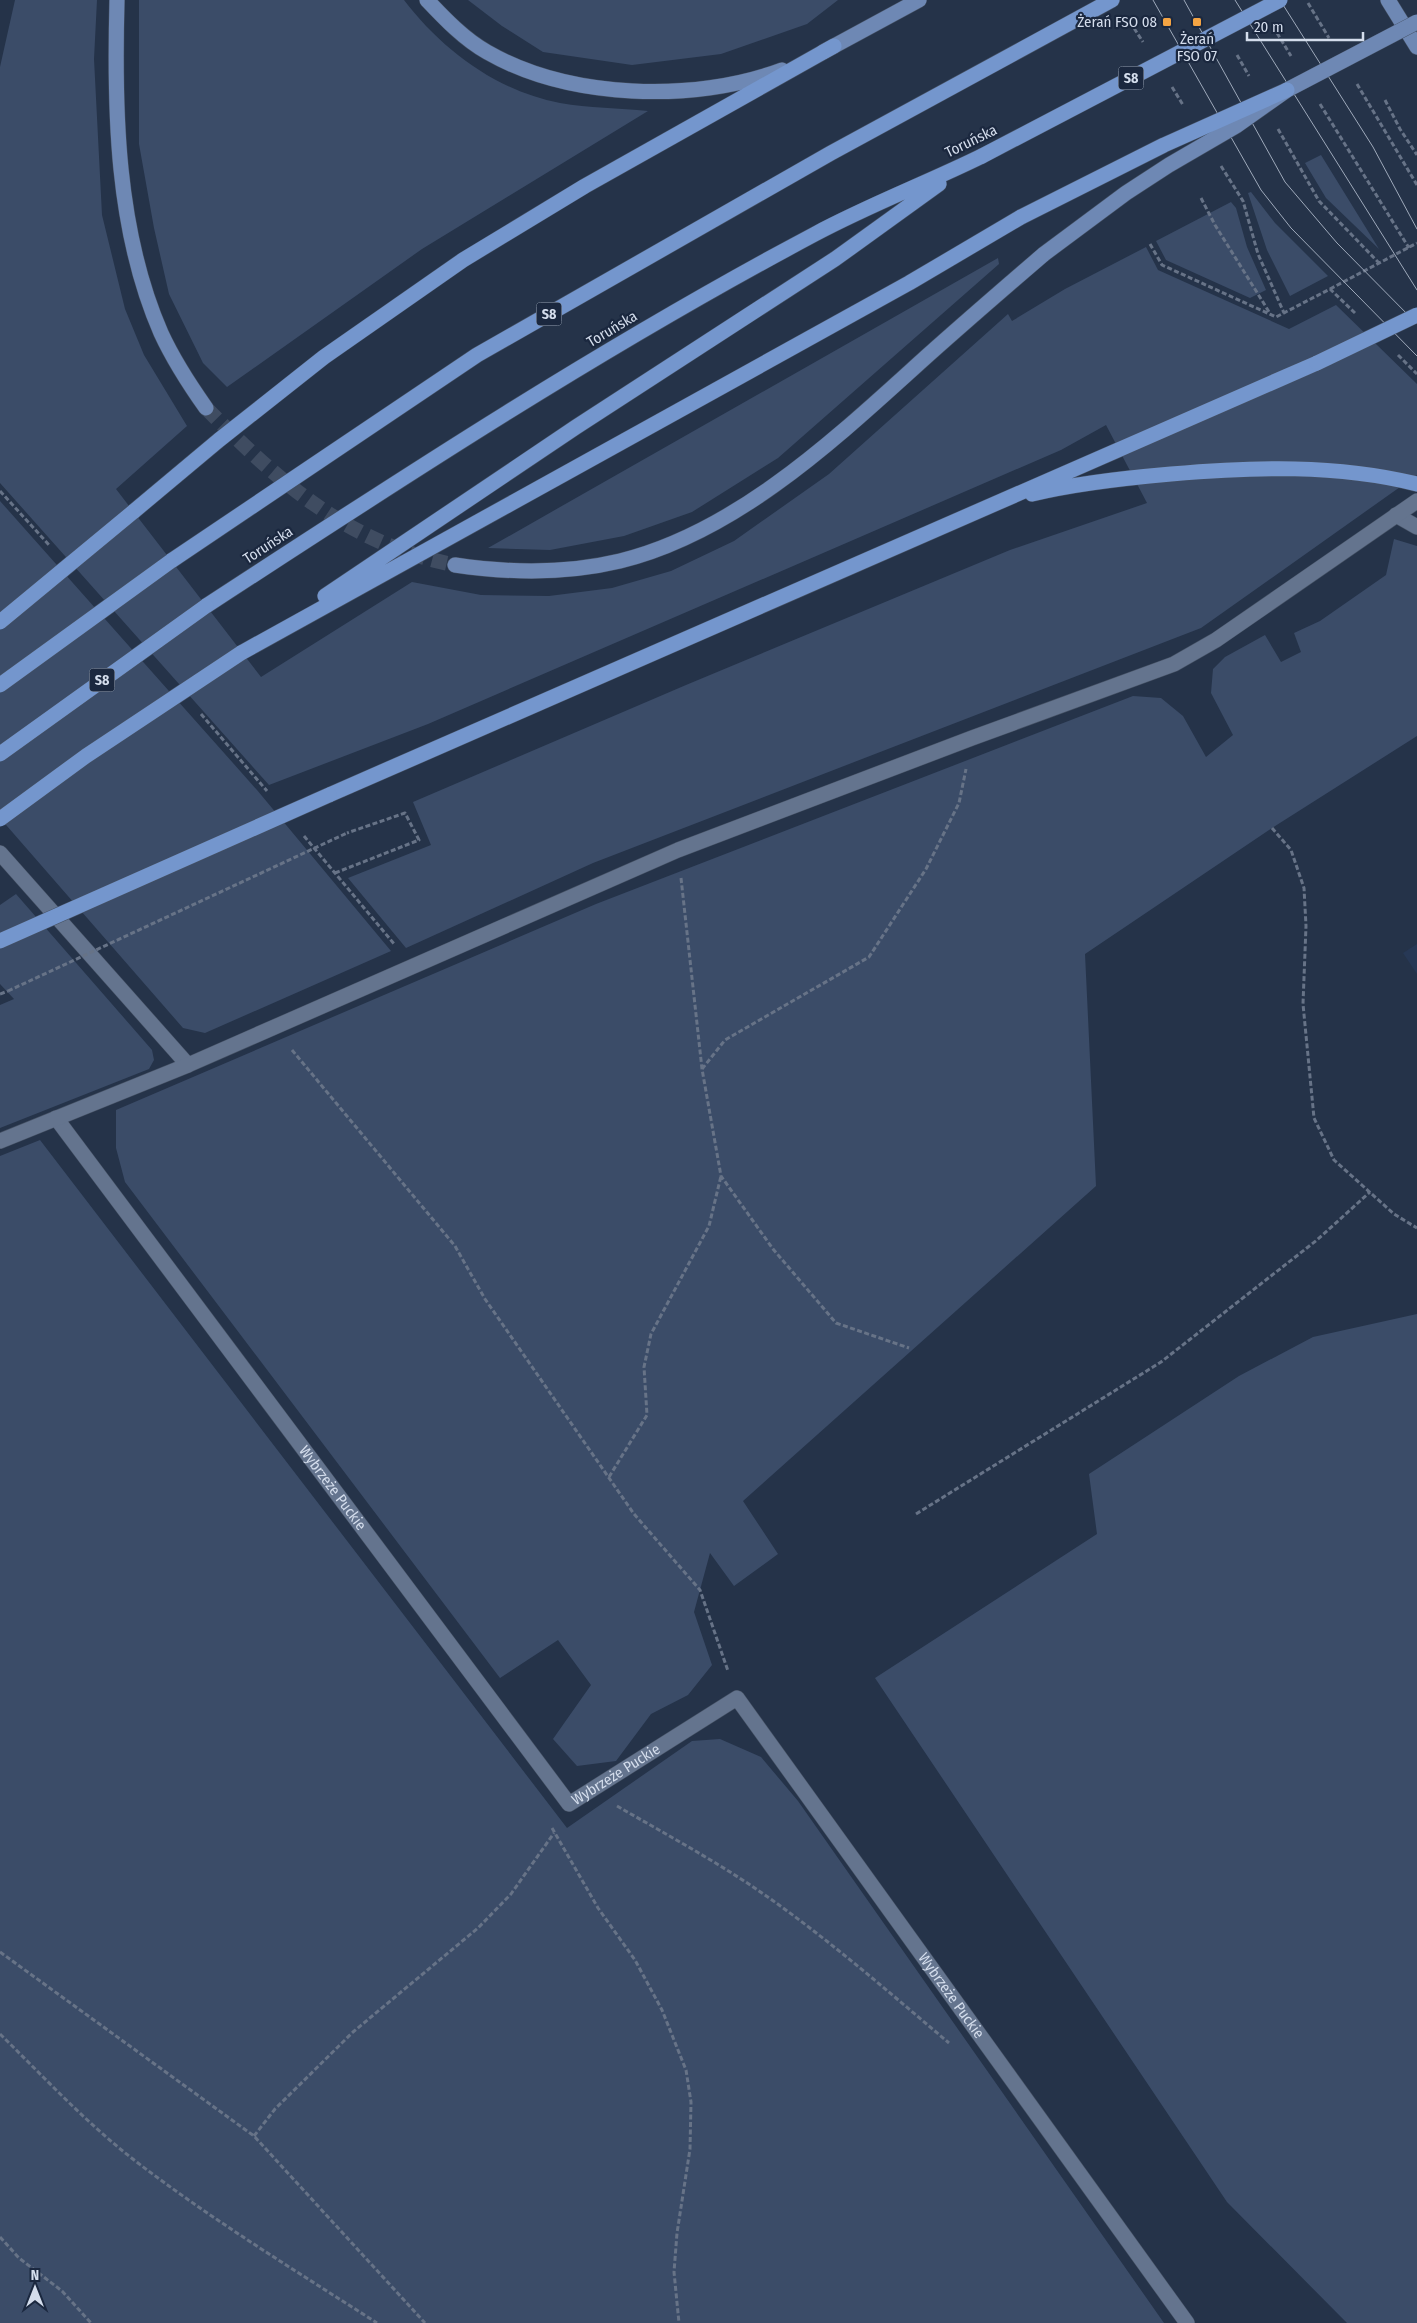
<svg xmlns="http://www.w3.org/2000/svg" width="1417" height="2323" font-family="'Fira Sans Condensed',sans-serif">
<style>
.built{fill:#273855}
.green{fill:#3b4c68}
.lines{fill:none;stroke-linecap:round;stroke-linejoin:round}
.major-tunnel{stroke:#3f4c61;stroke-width:15;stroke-dasharray:15 8;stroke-linecap:butt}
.minor-casing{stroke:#455164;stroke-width:16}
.major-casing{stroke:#455164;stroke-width:16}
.highway-casing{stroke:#455164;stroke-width:16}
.path{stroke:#677387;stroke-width:3;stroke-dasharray:5 2.5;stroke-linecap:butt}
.minor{stroke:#64748e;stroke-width:15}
.major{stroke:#6e88b4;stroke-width:15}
.highway{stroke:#7496cd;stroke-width:15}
.tram{stroke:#9faabb;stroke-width:1}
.major-bridge-casing{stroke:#455164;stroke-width:16;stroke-linecap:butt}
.highway-bridge-casing{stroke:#455164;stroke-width:16;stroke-linecap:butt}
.path-bridge{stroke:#677387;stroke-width:3;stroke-dasharray:5 2.5;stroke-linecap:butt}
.major-bridge{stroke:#6e88b4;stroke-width:15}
.highway-bridge{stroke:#7496cd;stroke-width:15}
.poi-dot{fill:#f4a443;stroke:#1b283f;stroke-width:2}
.labels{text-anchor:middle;stroke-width:4.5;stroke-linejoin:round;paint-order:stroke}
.shield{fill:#1b283f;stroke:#9ca7b8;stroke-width:1}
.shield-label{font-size:14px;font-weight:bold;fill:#d4ddec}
.poi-label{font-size:15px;fill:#d4ddec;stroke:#1b283f;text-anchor:end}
.street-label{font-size:15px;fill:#d4ddec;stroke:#1b283f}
</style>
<rect width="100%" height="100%" fill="#253349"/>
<path class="built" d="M 1417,944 L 1417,974 L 1403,953 Z"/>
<path class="green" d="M 15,0 L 97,0 L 94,59 L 102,215 L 125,309 L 144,355 L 187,426 L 116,489 L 261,677 L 412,582 L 481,595 L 549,596 L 612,588 L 671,571 L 734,541 L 829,474 L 1008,314 L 1012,321 L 1065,289 L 1146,247 L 1158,270 L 1289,329 L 1336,305 L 1417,384 L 1417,475 L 1201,628 L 593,863 L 406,948 L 348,878 L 431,845 L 413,802 L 686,685 L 1010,550 L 1147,503 L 1106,425 L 1061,450 L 428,724 L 269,785 L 0,483 L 0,67 Z
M 139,0 L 404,0 C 442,50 497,91 560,103 C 589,108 619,108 648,111 L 422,249 L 227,387 L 203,363 L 169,294 L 154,228 L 139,144 Z
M 468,0 L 838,0 L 807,24 L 721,54 L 632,65 L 543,52 L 502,26 Z
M 1321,155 L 1379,249 L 1326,198 L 1305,163 Z
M 1251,192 L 1275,223 L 1328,276 L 1290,296 L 1267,250 L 1248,193 Z
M 1231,202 L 1236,208 L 1247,247 L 1266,290 L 1250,298 L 1166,260 L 1156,241 Z
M 998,258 L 999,264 L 778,458 L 692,512 L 624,536 L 550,550 L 488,548 Z
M 0,501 L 257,790 L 391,951 L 205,1033 L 183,1028 L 0,818 Z
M 1394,539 L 1417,546 L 1417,736 L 1272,828 L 1085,954 L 1096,1186 L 743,1501 L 778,1554 L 734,1586 L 710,1553 L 694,1612 L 712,1665 L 688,1695 L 651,1714 L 616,1761 L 577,1766 L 553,1739 L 591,1685 L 558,1640 L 500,1678 L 125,1182 L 116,1148 L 116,1110 L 596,904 L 1133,696 L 1161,698 L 1183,716 L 1206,757 L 1233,735 L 1211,693 L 1213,669 L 1225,657 L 1265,635 L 1281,662 L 1301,652 L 1294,633 L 1320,621 L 1386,575 Z
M 16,894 L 152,1050 L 154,1060 L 149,1069 L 0,1128 L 0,1005 L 14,999 L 0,984 L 0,905 Z
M 40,1140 L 567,1828 L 692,1741 L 720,1739 L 761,1757 L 798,1801 L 1164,2323 L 0,2323 L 0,1156 Z
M 1417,1314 L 1417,2323 L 1347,2323 L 1227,2202 L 875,1678 L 1097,1534 L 1089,1474 L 1239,1376 L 1313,1337 Z"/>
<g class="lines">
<path class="major-tunnel" d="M 206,408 C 280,483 348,544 455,565"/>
<defs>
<g id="minor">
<path d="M 1396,515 L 1417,527"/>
<path d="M 0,853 L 188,1065"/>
<path id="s1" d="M 56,1118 L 569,1804 L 737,1698 L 1187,2323"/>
<path d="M 0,1141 L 188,1065 L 678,850 L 972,738 L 1174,664 L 1216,640 L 1417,501"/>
</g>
<path id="major" d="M 117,0 C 114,110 116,230 161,333 C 173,359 189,384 206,408
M 427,0 C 445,19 464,39 487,52 C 569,99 694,103 782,70
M 1388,0 L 1417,47
M 823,52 L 919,0
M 455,565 C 509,573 566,574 620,561 C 734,533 831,443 916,366 C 958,328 1001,291 1044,254"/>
<path id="highway" d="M 1032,494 C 1077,483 1125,478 1171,474 C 1254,467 1336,464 1417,484
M 133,512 L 219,440 L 324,357 L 463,260 L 585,186 L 834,46
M 171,561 L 477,355 L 831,153 L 1112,0
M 325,596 L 576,427 L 835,259 L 939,184
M 206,606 C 405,476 604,346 815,234 C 869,205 927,183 982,156
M 241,653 L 909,283 L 1021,217
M 329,795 L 1317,363"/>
</defs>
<use href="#minor" class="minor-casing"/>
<use href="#major" class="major-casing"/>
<use href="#highway" class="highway-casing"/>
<path class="path" d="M 1308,3 L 1329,38
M 1130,22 L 1143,42
M 1277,33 L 1291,56
M 1237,55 L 1249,76
M 1357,84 L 1417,185
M 1172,87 L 1183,105
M 1385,100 L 1400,129 L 1417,155
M 1320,104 L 1409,248
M 1278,129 L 1319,201 L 1379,263
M 1221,166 L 1243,201 L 1258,254 L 1284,313
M 1201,198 L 1215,225 L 1271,315
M 1150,244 L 1162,265 L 1276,317 L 1330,289 L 1356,314
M 1330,289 L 1417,243
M 1398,355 L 1417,374
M 0,491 L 50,546
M 201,714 L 267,791
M 1272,828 L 1291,850 L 1304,888 L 1306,926 L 1303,1004 L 1314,1118 L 1334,1160 L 1394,1214 L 1417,1228
M 304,836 L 395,945
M 335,873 L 419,840 L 405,813 L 347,833
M 681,878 L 702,1069 L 721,1176 L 773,1249 L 836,1323 L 909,1348
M 0,994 L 8,991
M 292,1050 L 455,1246 L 485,1299 L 634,1514 L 700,1590 L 728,1671
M 702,1069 L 725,1040 L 869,957 L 926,869 L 959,803 L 966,769
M 609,1477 L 647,1415 L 644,1367 L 651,1334 L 709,1226 L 721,1176
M 916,1514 L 1161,1362 L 1317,1240 L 1370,1192
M 617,1806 C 669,1836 723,1865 772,1900 C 834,1944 891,1994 949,2043
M 552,1828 L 598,1908 L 635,1960 L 662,2010 L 686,2070 L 691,2102 L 690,2149 L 677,2233 L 674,2272 L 679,2323
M 0,1952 L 254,2136 L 425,2323
M 0,2034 C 45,2078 88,2125 138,2163 C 214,2221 296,2271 377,2323
M 254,2136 L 275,2109 L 353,2032 L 478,1928 L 511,1894 L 554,1833
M 0,2237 L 19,2258 L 62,2291 L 91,2323"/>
<use href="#minor" class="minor"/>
<use href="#major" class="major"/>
<use href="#highway" class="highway"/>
<path class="tram" d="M 1153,0 L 1261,190 L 1291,228 L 1417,356
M 1184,0 L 1285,182 L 1337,243 L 1417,324
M 1235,0 L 1417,290
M 1280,0 L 1373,147 L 1417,229"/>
<defs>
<path id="major-bridge" d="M 1044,254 L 1126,193 L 1169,165 L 1236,126 L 1287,90 L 1417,22"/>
<path id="highway-bridge" d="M 982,156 L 1280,0
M 1021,217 L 1164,145 L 1287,90
M 1317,363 L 1417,315
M 0,622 L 133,512
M 0,685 L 171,561
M 0,754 L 206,606
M 0,819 L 86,756 L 241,653
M 0,941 L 329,795"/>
</defs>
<use href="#major-bridge" class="major-bridge-casing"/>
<use href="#highway-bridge" class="highway-bridge-casing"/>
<path class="path-bridge" d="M 8,991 L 347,833"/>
<use href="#major-bridge" class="major-bridge"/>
<use href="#highway-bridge" class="highway-bridge"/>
</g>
<g class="poi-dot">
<rect x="1162" y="17" width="10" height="10" rx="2.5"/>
<rect x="1192" y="17" width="10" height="10" rx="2.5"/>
</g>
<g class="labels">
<g class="shield">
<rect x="1118.5" y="66.5" width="25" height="23" rx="4"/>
<rect x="536.5" y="302.5" width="25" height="23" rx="4"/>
<rect x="89.5" y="668.5" width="25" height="23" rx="4"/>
</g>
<g class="shield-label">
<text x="1131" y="83">S8</text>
<text x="549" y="319">S8</text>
<text x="102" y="685">S8</text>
</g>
<g class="poi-label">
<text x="1157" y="27">Żerań FSO 08</text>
<text x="1197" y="44" text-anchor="middle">Żerań<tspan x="1197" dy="17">FSO 07</tspan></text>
</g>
<g class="street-label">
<text transform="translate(971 141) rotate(-26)" y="5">Toruńska</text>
<text transform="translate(612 329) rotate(-31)" y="5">Toruńska</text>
<text transform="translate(268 545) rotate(-33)" y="5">Toruńska</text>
<text dy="5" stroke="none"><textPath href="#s1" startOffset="462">Wybrzeże Puckie</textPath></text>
<text dy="5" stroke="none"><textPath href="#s1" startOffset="912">Wybrzeże Puckie</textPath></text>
<text dy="5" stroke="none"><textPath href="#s1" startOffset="1422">Wybrzeże Puckie</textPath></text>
</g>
</g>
<g transform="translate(35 2288)" stroke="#1b283f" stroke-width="4" paint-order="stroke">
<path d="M0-4L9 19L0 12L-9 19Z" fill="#d4ddec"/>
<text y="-8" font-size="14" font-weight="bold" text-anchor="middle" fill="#d4ddec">N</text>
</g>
<path d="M1247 32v8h116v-8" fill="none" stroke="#d4ddec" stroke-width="2.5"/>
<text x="1254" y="32" font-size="15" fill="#d4ddec" stroke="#1b283f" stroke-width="4" paint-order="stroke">20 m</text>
</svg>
